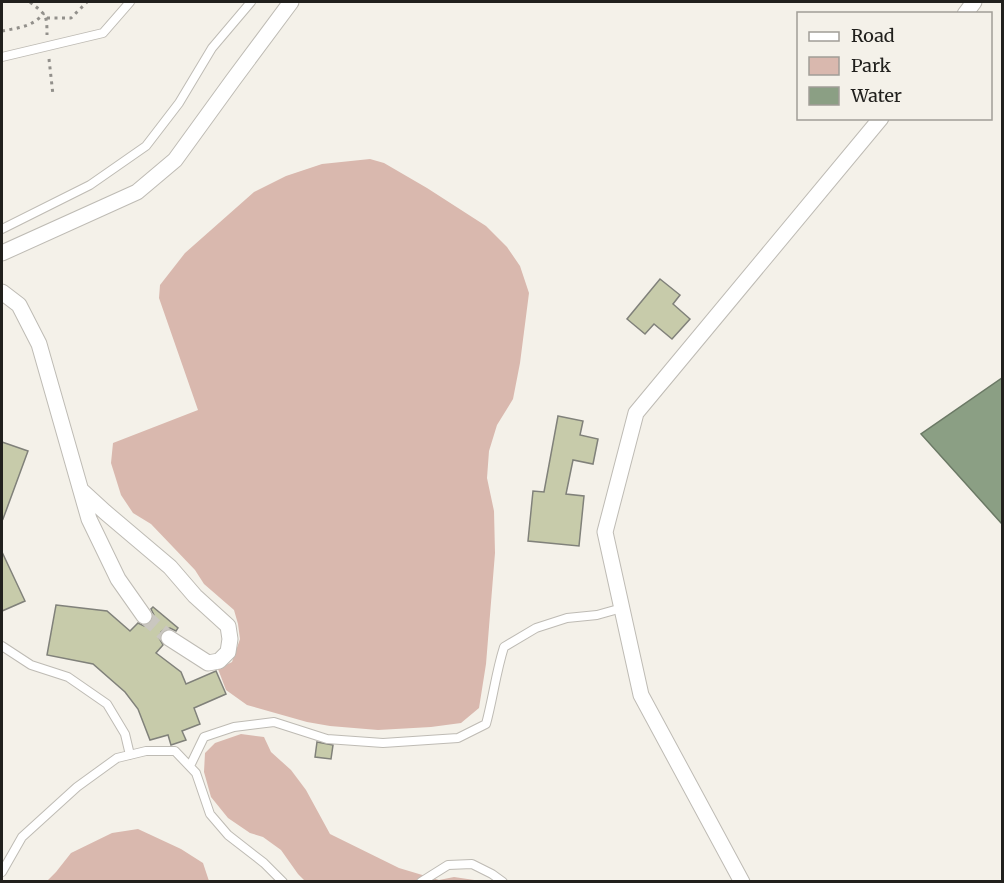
<svg xmlns="http://www.w3.org/2000/svg" width="1004" height="883" font-family="Merriweather,serif">
<style>
.green{fill:#d9b8ae}
.water{fill:#8b9f84;stroke:#6b7965;stroke-width:1.5}
.building{fill:#c7cbaa;stroke:#80817a;stroke-width:1.5}
.lines{fill:none;stroke-linecap:round;stroke-linejoin:round}
.minor-tunnel{stroke:#cac7c0;stroke-width:15;stroke-dasharray:15 8;stroke-linecap:butt}
.service-casing{stroke:#bebbb4;stroke-width:10}
.minor-casing{stroke:#bebbb4;stroke-width:17}
.path{stroke:#92908b;stroke-width:3;stroke-dasharray:3 4.5;stroke-linecap:butt}
.service{stroke:#fff;stroke-width:8}
.minor{stroke:#fff;stroke-width:15}
</style>
<rect width="100%" height="100%" fill="#f4f1e9"/>
<path class="green" d="M 370,159 L 384,163 L 427,188 L 486,226 L 507,247 L 520,266 L 529,293 L 520,363 L 513,399 L 497,425 L 489,451 L 487,478 L 494,511 L 495,553 L 486,664 L 479,708 L 461,723 L 431,727 L 378,730 L 330,726 L 307,722 L 247,705 L 226,690 L 218,669 L 232,662 L 240,639 L 238,624 L 234,610 L 204,584 L 195,570 L 151,524 L 133,513 L 121,495 L 111,463 L 113,443 L 198,410 L 159,298 L 160,285 L 185,253 L 254,192 L 286,176 L 322,164 Z
M 241,734 L 264,737 L 271,752 L 291,770 L 306,790 L 330,834 L 399,868 L 439,880 L 454,877 L 481,881 L 305,881 L 298,874 L 281,850 L 263,837 L 250,833 L 228,818 L 211,797 L 204,772 L 205,753 L 215,743 Z
M 138,829 L 181,849 L 203,863 L 209,881 L 47,881 L 56,872 L 71,853 L 112,833 Z"/>
<path class="water" d="M 1002,378 L 1002,524 L 921,434 Z"/>
<path class="building" d="M 660,279 L 680,295 L 673,304 L 690,319 L 672,339 L 654,324 L 645,334 L 627,319 Z
M 558,416 L 583,421 L 580,435 L 598,439 L 593,464 L 573,460 L 566,494 L 584,496 L 579,546 L 528,541 L 533,491 L 544,492 Z
M 2,442 L 28,451 L 3,519 L 2,518 Z
M 2,552 L 25,601 L 2,611 Z
M 56,605 L 107,611 L 130,631 L 138,623 L 144,626 L 150,624 L 153,620 L 154,615 L 151,609 L 153,607 L 178,628 L 176,631 L 170,628 L 165,629 L 161,632 L 159,638 L 163,645 L 156,653 L 181,672 L 186,684 L 216,671 L 226,694 L 194,708 L 200,724 L 182,731 L 186,740 L 171,745 L 168,735 L 150,740 L 138,709 L 125,692 L 93,664 L 47,655 Z
M 317,742 L 333,745 L 331,759 L 315,757 Z"/>
<g class="lines">
<path class="minor-tunnel" d="M 144,616 L 169,638"/>
<defs>
<path id="service" d="M 2,57 L 103,33 L 130,2
M 2,229 L 90,185 L 146,146 L 179,103 L 212,48 L 251,2
M 2,646 L 31,665 L 68,677 L 107,704 L 125,734 L 130,755
M 190,766 L 204,737 L 234,727 L 274,722 L 327,739 L 383,743 L 458,738 L 486,724 C 493,698 496,672 504,647 L 536,628 L 567,618 L 597,615 L 622,608
M 2,872 L 22,837 L 77,787 L 117,758 L 146,751 L 175,751 L 196,773 L 210,814 L 228,835 L 264,863 L 283,882
M 421,882 L 448,865 L 472,864 L 492,874 L 503,882"/>
<path id="minor" d="M 965,14 L 974,2
M 2,253 L 137,192 L 175,160 L 233,80 L 291,2
M 2,292 L 19,305 L 39,344 L 89,519 L 118,579 L 144,616
M 81,490 L 105,512 L 170,567 L 195,596 L 228,626 L 230,639 L 228,652 L 219,661 L 208,663 L 169,638
M 742,882 L 641,695 L 605,532 L 636,413 L 881,118"/>
</defs>
<use href="#service" class="service-casing"/>
<use href="#minor" class="minor-casing"/>
<path class="path" d="M 30,2 C 46,15 47,14 47,35
M 47,18 L 71,18 L 87,2
M 2,31 C 17,28 33,27 44,13
M 49,59 L 53,95"/>
<use href="#service" class="service"/>
<use href="#minor" class="minor"/>
</g>
<rect width="1004" height="883" fill="none" stroke="#21201d" stroke-width="6"/>
<rect x="797" y="12" width="195" height="108" fill="#f4f1e9" stroke="#a09d97" stroke-width="1.5"/>
<rect x="809" y="32" width="30" height="9" fill="#ffffff" stroke="#a09d97" stroke-width="1.5"/>
<text x="851" y="42" font-size="18" fill="#21201d">Road</text>
<rect x="809" y="57" width="30" height="18" fill="#d9b8ae" stroke="#a09d97" stroke-width="1.5"/>
<text x="851" y="72" font-size="18" fill="#21201d">Park</text>
<rect x="809" y="87" width="30" height="18" fill="#8b9f84" stroke="#a09d97" stroke-width="1.5"/>
<text x="851" y="102" font-size="18" fill="#21201d">Water</text>
</svg>
